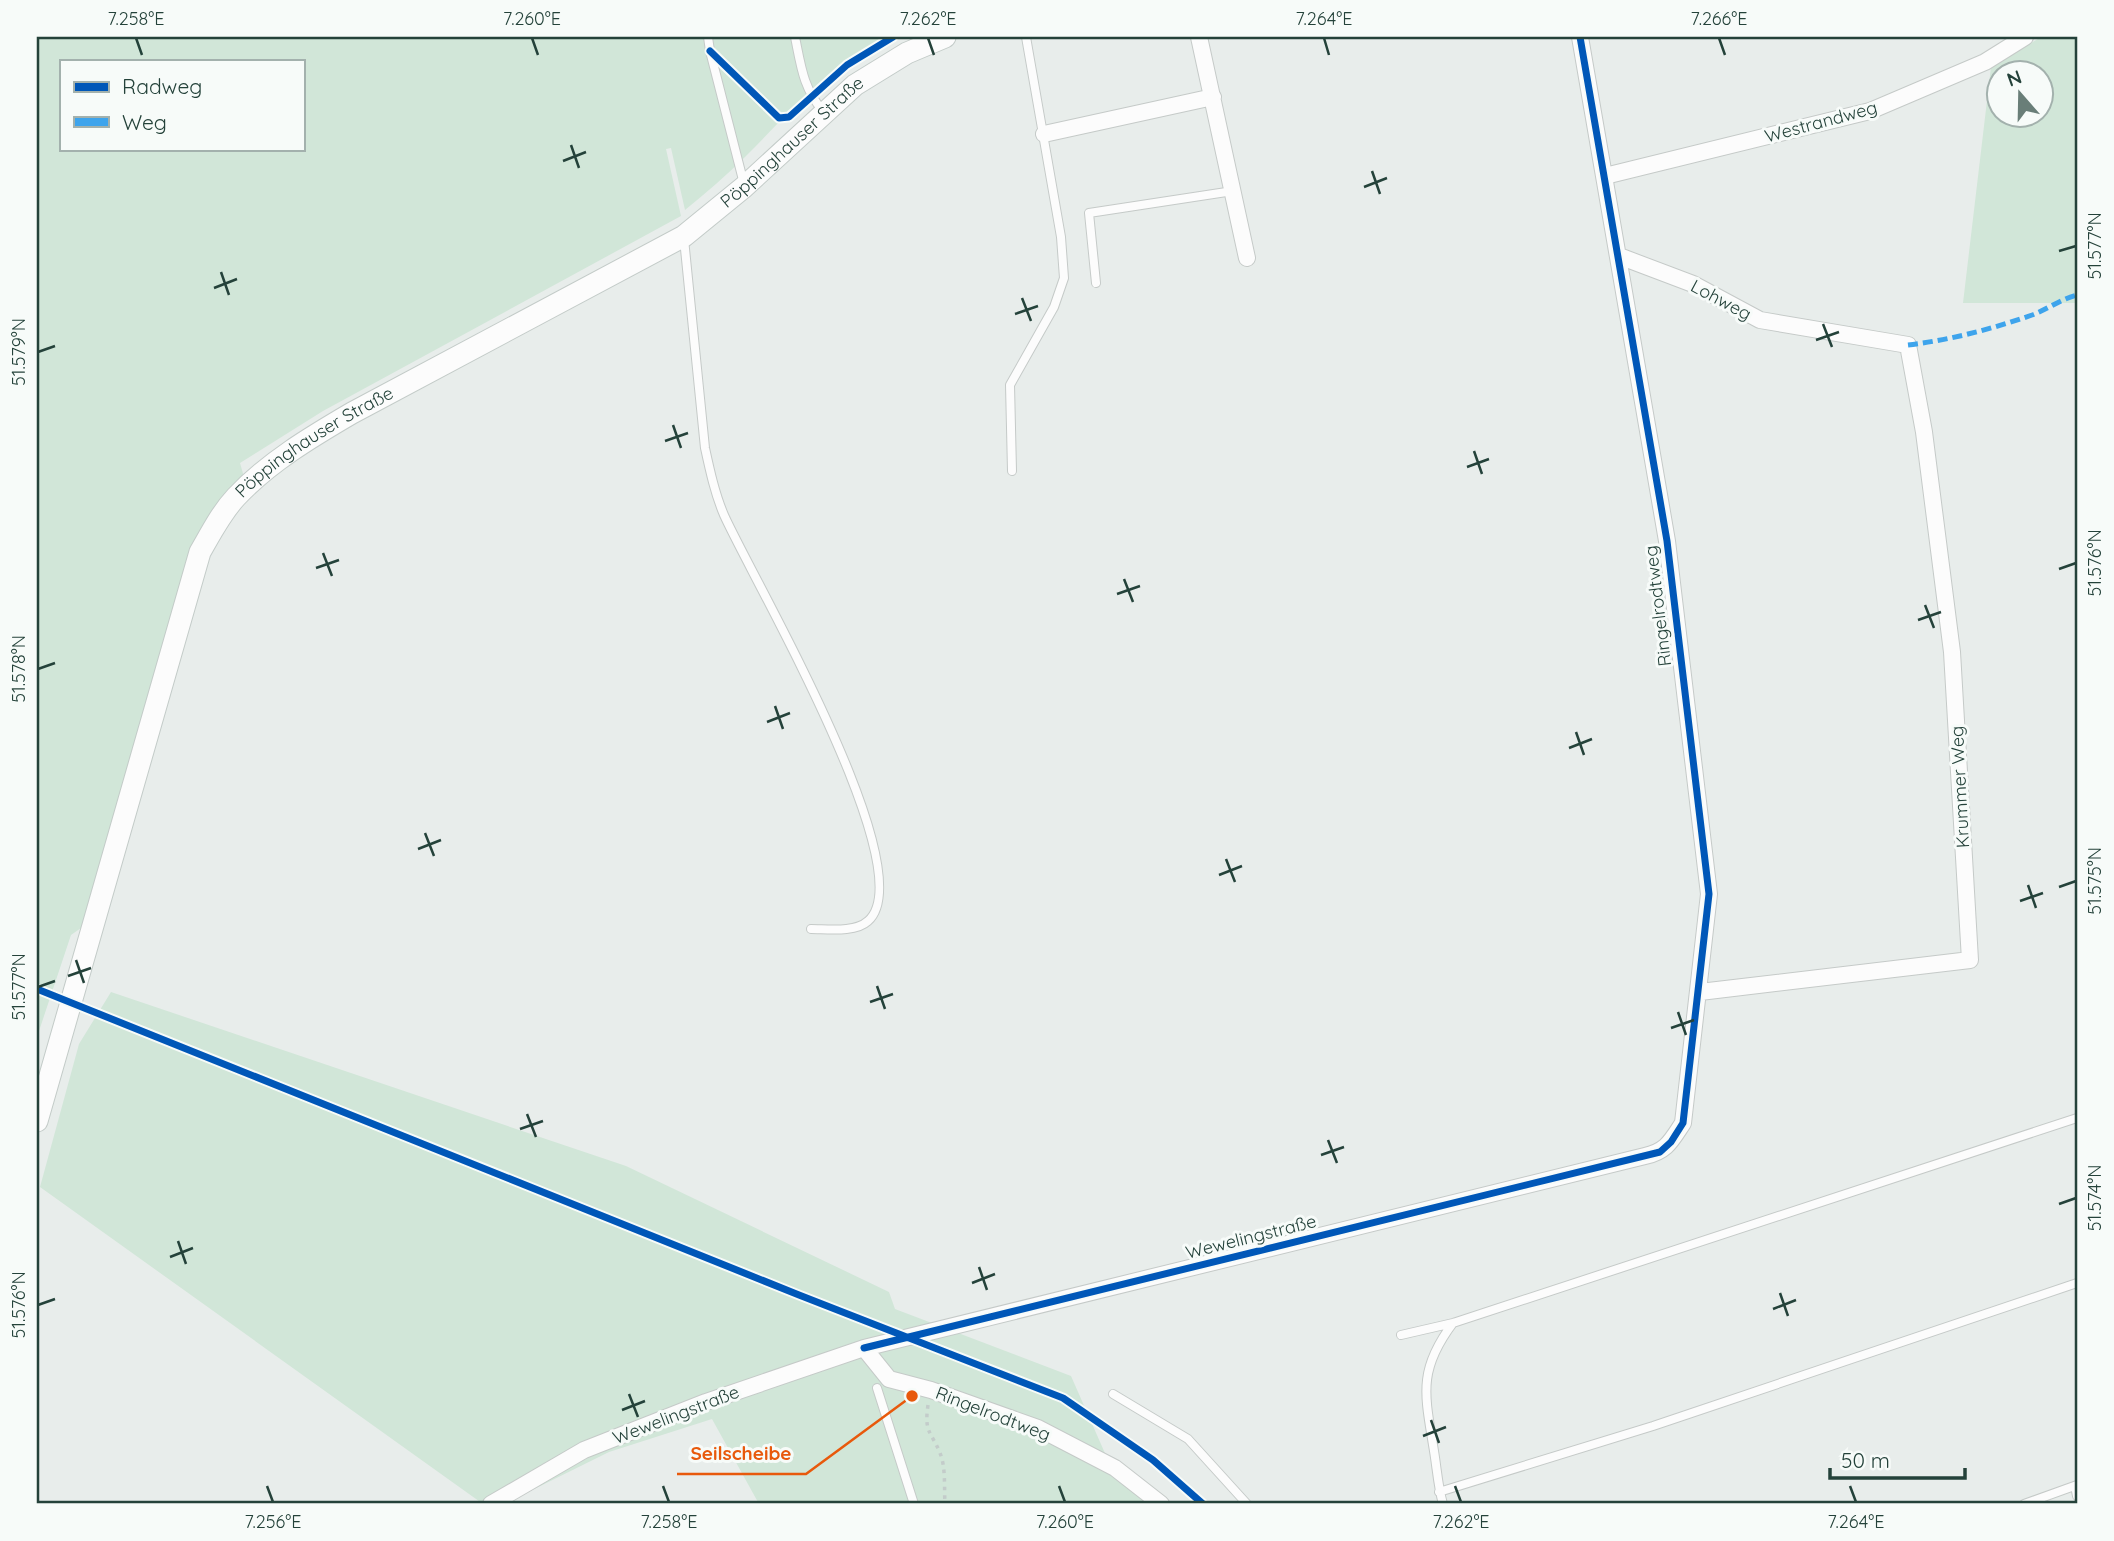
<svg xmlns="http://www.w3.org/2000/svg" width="2114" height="1541" font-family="Quicksand,sans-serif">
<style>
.green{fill:#d1e6d8;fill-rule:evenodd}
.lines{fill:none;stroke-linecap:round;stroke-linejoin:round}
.lane-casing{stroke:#c5cac8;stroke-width:10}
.street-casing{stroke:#c5cac8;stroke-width:18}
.secondary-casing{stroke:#c3cbc8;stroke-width:23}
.path{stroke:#c3ccca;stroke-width:3.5;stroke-dasharray:3.5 5;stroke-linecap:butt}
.lane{stroke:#fcfcfc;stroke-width:8}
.street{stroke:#fcfcfc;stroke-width:16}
.secondary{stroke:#fcfcfc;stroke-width:21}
.quiet{stroke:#3ea4ec;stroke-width:5;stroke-dasharray:10 5;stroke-linecap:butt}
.cycleway-casing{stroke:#f7fbf9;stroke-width:11}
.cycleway{stroke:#0057b8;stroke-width:7}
.ticks{fill:none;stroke:#24423a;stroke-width:2.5}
.labels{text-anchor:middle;stroke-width:6;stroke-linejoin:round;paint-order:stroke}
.street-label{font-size:18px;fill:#24423a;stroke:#f7fbf9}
.leader{fill:none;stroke:#e8590c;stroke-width:2.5}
.callout-dot{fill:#e8590c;stroke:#f7fbf9;stroke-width:2.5}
.callout-label{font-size:19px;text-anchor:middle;font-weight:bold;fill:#e8590c;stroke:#f7fbf9;stroke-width:6;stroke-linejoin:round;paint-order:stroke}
.neatline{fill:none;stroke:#24423a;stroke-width:2.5}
.ticks-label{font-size:18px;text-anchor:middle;fill:#24423a}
</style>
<rect width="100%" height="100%" fill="#e8edeb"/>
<path class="green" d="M 37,37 L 885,37 C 830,65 789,113 746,156 C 727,175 706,193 685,210 L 671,148 L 666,149 L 681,216 L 323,411 L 240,463 L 244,477 L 183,575 L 81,928 L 71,935 L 39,1031 L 37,1030 ZM 61,61 L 303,61 L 303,149 L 61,149 Z
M 2041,37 L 2077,37 L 2077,303 L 1963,303 L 1991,67 ZM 1998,74 L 2040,74 L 2040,116 L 1998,116 Z
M 111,992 L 626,1166 L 889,1292 L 895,1309 L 1071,1376 L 1115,1476 L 1146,1504 L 759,1504 L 712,1419 L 609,1452 L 504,1504 L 483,1504 L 40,1187 L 79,1044 Z"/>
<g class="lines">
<defs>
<path id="lane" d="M 708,37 L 710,51 L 744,184
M 795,37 C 801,66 803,88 823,111
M 684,239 L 705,448 C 710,471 715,494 724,515 C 751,576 925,871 868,921 C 855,933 827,929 811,929
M 1096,283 L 1089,213 L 1233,191
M 1012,471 L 1010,385 L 1054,307 L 1064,278 L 1061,237 L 1026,37
M 1401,1335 L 1453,1323 L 2077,1118
M 877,1388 L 914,1504
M 1113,1394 L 1188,1439 L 1247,1504
M 2075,1486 L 2077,1496
M 1439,1492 L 1653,1426 L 2077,1283
M 1443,1504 C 1438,1487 1437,1469 1434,1451 C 1425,1395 1417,1371 1453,1323
M 2024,1504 L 2077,1485"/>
<path id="street" d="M 1199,37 L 1247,258
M 1044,134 L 1213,97
M 1605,176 L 1870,111 L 1985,62 L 2025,37
M 1619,256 L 1693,284 L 1760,320 L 1908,345 L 1924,432 L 1952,652 L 1970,960 L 1700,992
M 864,1348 L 889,1379 L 931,1390 L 1038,1428 L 1115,1468 L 1161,1504
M 491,1504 L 584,1450 L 706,1402 L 864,1348 L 1645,1156 C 1667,1151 1671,1141 1683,1123 L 1709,894 L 1667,541 L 1580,37"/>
<g id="secondary">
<path id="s1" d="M 37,1121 L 200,552 C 211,533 221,513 236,497 C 269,462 311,437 352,413 L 684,236 L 744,187 L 855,85 L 907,53 L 945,37"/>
</g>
</defs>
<use href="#lane" class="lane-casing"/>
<use href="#street" class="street-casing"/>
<use href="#secondary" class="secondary-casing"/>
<path class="path" d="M 928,1405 C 924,1433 931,1431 940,1453 C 946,1467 944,1489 945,1504"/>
<use href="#lane" class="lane"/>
<use href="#street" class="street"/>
<use href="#secondary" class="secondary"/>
<path class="quiet" d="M 1908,345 C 1950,340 1992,329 2032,315 C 2048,309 2061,299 2077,295"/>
<defs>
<path id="cycleway" d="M 710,51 L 779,118 L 789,117 L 847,65 L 893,37
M 37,989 L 799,1295 L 1063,1398 L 1153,1460 L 1203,1504
M 864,1348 L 1660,1152 L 1671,1142 L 1683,1123 L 1709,894 L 1667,541 L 1580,37"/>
</defs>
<use href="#cycleway" class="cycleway-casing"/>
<use href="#cycleway" class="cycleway"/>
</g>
<path class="ticks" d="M 136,38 L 142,55M 532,38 L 538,55M 928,38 L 934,55M 1324,38 L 1329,55M 1719,38 L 1725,55M 571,145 L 579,168M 563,161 L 586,152M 1372,171 L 1380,194M 1364,187 L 1387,178M 2059,251 L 2076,246M 221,272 L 229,295M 214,288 L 237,279M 1022,298 L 1031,321M 1015,314 L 1038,306M 1823,324 L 1832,347M 1816,340 L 1839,332M 38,352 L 55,346M 673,425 L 681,448M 665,441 L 688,433M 1474,451 L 1482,474M 1467,467 L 1489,459M 323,553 L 332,576M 316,568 L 339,560M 2059,569 L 2076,563M 1124,579 L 1133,602M 1117,594 L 1140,586M 1925,605 L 1934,628M 1918,620 L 1941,612M 38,669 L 55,663M 775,706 L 783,729M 767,722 L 790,713M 1576,732 L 1584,755M 1569,748 L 1592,739M 425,833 L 434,856M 418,849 L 441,840M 1226,859 L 1235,882M 1219,875 L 1242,866M 2028,885 L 2036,908M 2059,887 L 2076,881M 2020,901 L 2043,893M 76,960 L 84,983M 68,976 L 91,968M 877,986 L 885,1009M 38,987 L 55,981M 870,1002 L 893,994M 1678,1012 L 1686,1035M 1671,1028 L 1694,1020M 527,1114 L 536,1137M 520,1129 L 543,1121M 1328,1140 L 1337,1163M 1321,1155 L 1344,1147M 2059,1204 L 2076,1198M 178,1241 L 186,1264M 170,1257 L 193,1248M 979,1267 L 987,1290M 972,1283 L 995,1274M 1780,1293 L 1788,1316M 38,1305 L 55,1299M 1773,1309 L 1796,1300M 629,1394 L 638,1417M 622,1410 L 645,1401M 1431,1420 L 1439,1443M 1423,1436 L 1446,1427M 267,1486 L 273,1502M 663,1486 L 669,1502M 1059,1486 L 1065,1502M 1455,1486 L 1461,1502M 1850,1486 L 1856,1502"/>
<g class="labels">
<g class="street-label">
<text transform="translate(1821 122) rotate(-15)" y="6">Westrandweg</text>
<text dy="6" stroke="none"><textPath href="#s1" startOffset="1321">Pöppinghauser Straße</textPath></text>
<text transform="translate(1721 300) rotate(28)" y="6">Lohweg</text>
<text dy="6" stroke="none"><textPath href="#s1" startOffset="754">Pöppinghauser Straße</textPath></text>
<text transform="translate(1658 606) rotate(-97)" y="6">Ringelrodtweg</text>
<text transform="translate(1960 787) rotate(-93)" y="6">Krummer Weg</text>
<text transform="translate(1251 1237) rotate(-14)" y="6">Wewelingstraße</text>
<text transform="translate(993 1414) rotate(21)" y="6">Ringelrodtweg</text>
<text transform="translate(676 1415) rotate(-21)" y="6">Wewelingstraße</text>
</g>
</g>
<path class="leader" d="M912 1396L806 1474H677"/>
<circle class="callout-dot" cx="912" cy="1396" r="7"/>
<g class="callout-label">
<text x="741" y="1460">Seilscheibe</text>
</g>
<rect width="2114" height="1541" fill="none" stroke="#f7fbf9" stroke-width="77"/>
<rect x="60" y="60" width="245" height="91" fill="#f7fbf9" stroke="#a3b1ad" stroke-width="2"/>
<rect x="74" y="82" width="35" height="10" fill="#0057b8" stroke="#a3b1ad" stroke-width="2"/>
<text x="122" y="94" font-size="21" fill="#24423a">Radweg</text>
<rect x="74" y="117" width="35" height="10" fill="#3ea4ec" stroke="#a3b1ad" stroke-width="2"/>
<text x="122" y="130" font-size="21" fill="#24423a">Weg</text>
<g transform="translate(2020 94) rotate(340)"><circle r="33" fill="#f7fbf9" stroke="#a3b1ad" stroke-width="2"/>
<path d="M0-5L12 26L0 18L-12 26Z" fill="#697e78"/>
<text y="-10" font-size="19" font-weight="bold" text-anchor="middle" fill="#24423a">N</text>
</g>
<path d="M1830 1468v10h135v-10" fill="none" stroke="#24423a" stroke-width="3.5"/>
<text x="1841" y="1468" font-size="21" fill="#24423a" stroke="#f7fbf9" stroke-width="5" paint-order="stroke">50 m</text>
<rect x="38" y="38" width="2038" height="1464" class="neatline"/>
<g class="ticks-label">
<text x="136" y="25">7.258°E</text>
<text x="532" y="25">7.260°E</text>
<text x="928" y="25">7.262°E</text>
<text x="1324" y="25">7.264°E</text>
<text x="1719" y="25">7.266°E</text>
<text transform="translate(2095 246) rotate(-90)" y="6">51.577°N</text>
<text transform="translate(19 352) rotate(-90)" y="6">51.579°N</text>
<text transform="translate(2095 563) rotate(-90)" y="6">51.576°N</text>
<text transform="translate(19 669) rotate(-90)" y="6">51.578°N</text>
<text transform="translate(2095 881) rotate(-90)" y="6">51.575°N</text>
<text transform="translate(19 987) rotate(-90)" y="6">51.577°N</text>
<text transform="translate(2095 1198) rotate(-90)" y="6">51.574°N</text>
<text transform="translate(19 1305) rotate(-90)" y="6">51.576°N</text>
<text x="273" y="1528">7.256°E</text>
<text x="669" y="1528">7.258°E</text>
<text x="1065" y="1528">7.260°E</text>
<text x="1461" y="1528">7.262°E</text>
<text x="1856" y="1528">7.264°E</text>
</g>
</svg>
